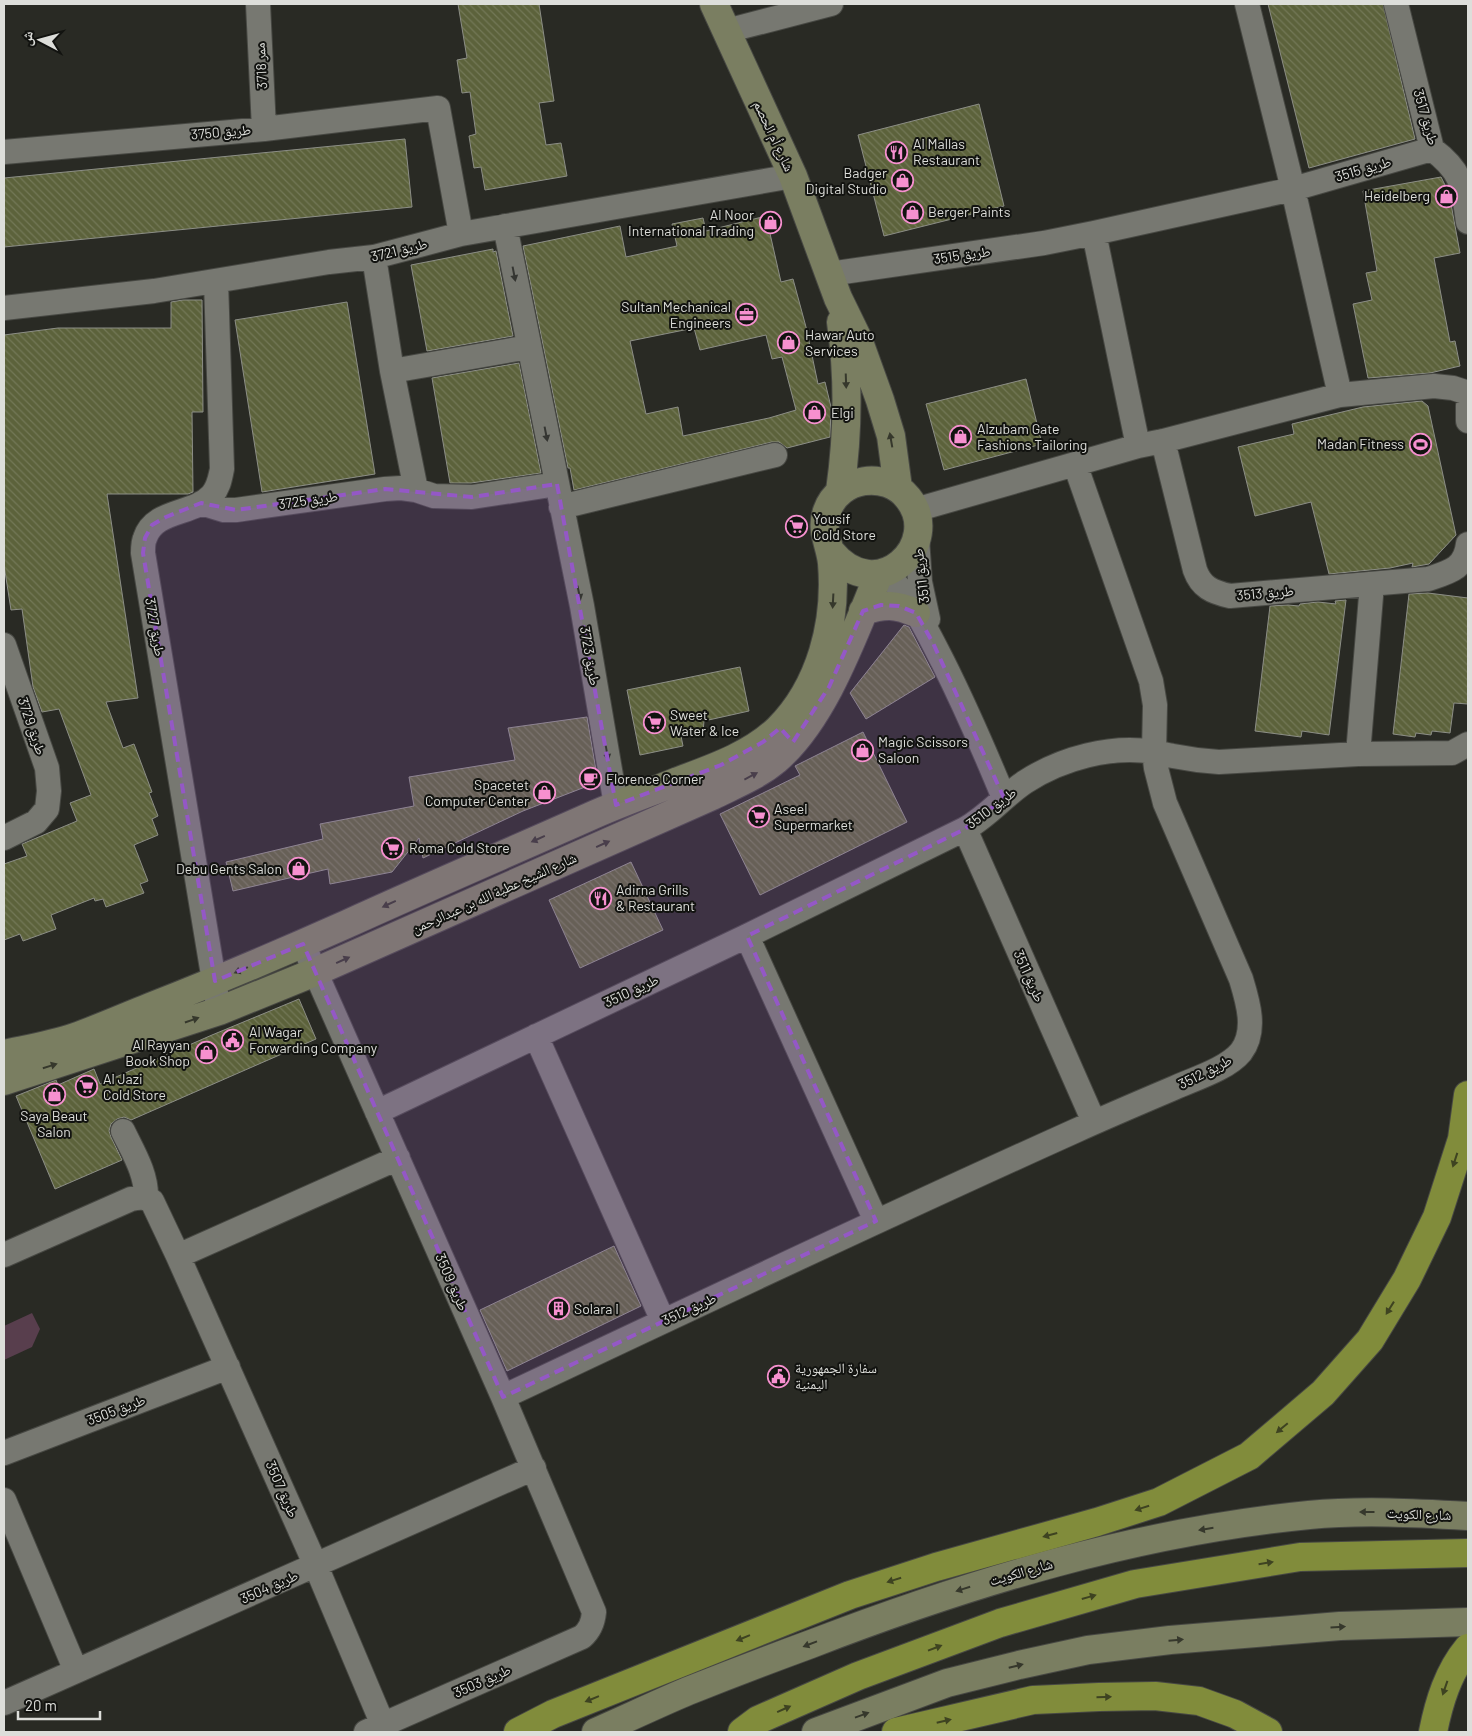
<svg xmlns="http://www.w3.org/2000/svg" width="1472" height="1736" font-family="Barlow,'Noto Naskh Arabic',sans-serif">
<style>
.garden{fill:#583e4d}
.building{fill:url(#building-back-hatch);stroke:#8c8e86;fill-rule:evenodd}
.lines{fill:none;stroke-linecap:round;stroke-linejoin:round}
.street-casing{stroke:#474843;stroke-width:26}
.secondary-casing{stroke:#474843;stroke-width:30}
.highway-casing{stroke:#474843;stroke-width:30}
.street{stroke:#777871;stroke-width:24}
.secondary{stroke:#7a7e61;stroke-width:28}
.highway{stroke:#818c3b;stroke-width:28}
.oneway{fill:#353632}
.oneway2{fill:#36382c}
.oneway3{fill:#3e4321}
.marked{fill:#9458c6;fill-opacity:0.2;stroke:#9458c6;stroke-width:4;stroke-dasharray:10 6;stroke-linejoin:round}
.labels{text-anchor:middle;stroke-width:4;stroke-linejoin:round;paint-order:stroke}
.street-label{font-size:14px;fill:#dddeda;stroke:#121310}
.poi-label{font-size:14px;fill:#dddeda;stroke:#121310;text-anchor:start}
</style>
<defs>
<pattern id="building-back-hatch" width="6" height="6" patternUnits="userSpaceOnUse" patternTransform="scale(1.25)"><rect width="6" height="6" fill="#5c623b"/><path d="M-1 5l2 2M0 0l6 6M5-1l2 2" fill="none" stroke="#737857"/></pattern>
</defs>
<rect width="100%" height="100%" fill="#292a24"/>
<path class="garden" d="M 32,1313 L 40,1329 L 32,1347 L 4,1360 L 4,1326 Z"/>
<path class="building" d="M 458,4 L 539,4 L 554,101 L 539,103 L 546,145 L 561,143 L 567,176 L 485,190 L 481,167 L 474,168 L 469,136 L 476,134 L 470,92 L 462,93 L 457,60 L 467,58 Z
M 1268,4 L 1383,4 L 1415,139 L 1309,168 Z
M 979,104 L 1004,206 L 884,236 L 858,135 Z
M 405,139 L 412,207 L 4,247 L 4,178 Z
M 1441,177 L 1449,193 L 1460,253 L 1434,258 L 1450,342 L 1455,341 L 1460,366 L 1430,373 L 1368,378 L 1353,304 L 1372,300 L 1366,273 L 1377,271 L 1363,191 Z
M 766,216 L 781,282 L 793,279 L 806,327 L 818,384 L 825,382 L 831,407 L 830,437 L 787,448 L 779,442 L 772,442 L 574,490 L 570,468 L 568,468 L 523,246 L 620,226 L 626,257 L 677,246 L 672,224 L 703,218 L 706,231 ZM 694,328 L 700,350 L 766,335 L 772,359 L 782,357 L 796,410 L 769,418 L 683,436 L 678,407 L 646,414 L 630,341 Z
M 493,249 L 493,252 L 496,251 L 513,336 L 427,351 L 411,265 Z
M 183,300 L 202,300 L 203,412 L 192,412 L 193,492 L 188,494 L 107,494 L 138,698 L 106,702 L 123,748 L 134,744 L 152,792 L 149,793 L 158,816 L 152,819 L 158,835 L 134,845 L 148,881 L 140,884 L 144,893 L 106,907 L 103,899 L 95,901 L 94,898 L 51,915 L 56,929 L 23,941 L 20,934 L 4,940 L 4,864 L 27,856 L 22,844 L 77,821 L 70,803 L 91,795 L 59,709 L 42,712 L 33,687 L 22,609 L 11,610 L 4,565 L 4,335 L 58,328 L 171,328 L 171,302 Z
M 347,302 L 375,474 L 262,492 L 235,320 Z
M 519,363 L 541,473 L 471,483 L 450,483 L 432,378 Z
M 1026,379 L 1042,444 L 944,470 L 926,404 Z
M 1422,401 L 1428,406 L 1456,535 L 1429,564 L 1412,567 L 1413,563 L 1390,568 L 1329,574 L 1311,502 L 1255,516 L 1238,447 L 1294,434 L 1292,424 L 1363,407 Z
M 1428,593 L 1468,598 L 1468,704 L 1454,703 L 1450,733 L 1432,731 L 1431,735 L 1416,733 L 1415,737 L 1393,734 L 1409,594 Z
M 1346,600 L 1329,735 L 1302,731 L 1301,737 L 1255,731 L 1270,606 L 1288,605 L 1299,606 L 1300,604 L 1318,602 L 1336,604 L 1335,601 Z
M 904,625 L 909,627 L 935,677 L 866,719 L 850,693 Z
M 740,667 L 749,711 L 704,721 L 703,732 L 681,736 L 683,746 L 640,755 L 627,690 Z
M 587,717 L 598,782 L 523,811 L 423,858 L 419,838 L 392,872 L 330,884 L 328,869 L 233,891 L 226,862 L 323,839 L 320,824 L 414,806 L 409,777 L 515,760 L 508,728 Z
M 863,732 L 907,822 L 760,895 L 720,814 L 800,775 L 795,766 Z
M 631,862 L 663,930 L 580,968 L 549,900 Z
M 299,999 L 316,1039 L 131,1120 L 124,1117 L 117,1119 L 111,1124 L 109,1131 L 111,1137 L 122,1160 L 55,1189 L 16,1096 L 56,1080 L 58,1085 L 94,1069 L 100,1084 L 212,1035 Z
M 614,1246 L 641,1306 L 507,1371 L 480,1310 Z"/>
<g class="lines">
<defs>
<path id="street" d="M 258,4 L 264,129
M 1247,4 L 1293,189 L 1340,395
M 1396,4 L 1432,149 C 1463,172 1463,187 1468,222
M 726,31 L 831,4
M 4,152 L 264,129 L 438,108 L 461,234
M 505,226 L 582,606 L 616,805
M 1094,233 L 1138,446
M 374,257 L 392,371 L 416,490
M 829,274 L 1044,243 L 1094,233 L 1293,189 L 1432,149
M 216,281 L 222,469 C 220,478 219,487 212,495 C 194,515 154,509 145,538 C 143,542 143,548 143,553 L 219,1011
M 4,308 L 154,291 L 329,262 L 374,257 L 461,234 L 793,176
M 392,371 L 529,347
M 1468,406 L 1468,421
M 1163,441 L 1195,570 C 1201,587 1212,592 1230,596 L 1428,579 C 1449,572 1465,569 1468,544
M 201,503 L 224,510 L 236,510 L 385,489 L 401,488 L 416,490 L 434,496 L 472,497 L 557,484
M 561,507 L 775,455
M 915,510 L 1138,446 L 1163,441 L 1340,395 L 1434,386 L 1453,388 L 1468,393
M 917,538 L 920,582 L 928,619
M 885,573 C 911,596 927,631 943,662 C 965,706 985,752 1004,798
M 4,645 L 47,768 L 49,791 L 47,809 L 36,822 L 4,838
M 1358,754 L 1372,584
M 965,829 L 1094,1122
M 747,936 L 876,1221
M 303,944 L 503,1397 L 594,1612 C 593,1623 590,1630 582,1637 L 366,1732
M 536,1036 L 663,1321
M 377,1112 L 747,936 L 965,829 C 988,816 1004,796 1025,782 C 1062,758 1111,745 1154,752 C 1160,753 1167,755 1173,756 C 1188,759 1203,761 1219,762 L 1358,754 L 1452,753 L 1468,744
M 123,1131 C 133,1152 147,1174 146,1198
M 4,1255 L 131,1199 C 140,1197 145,1197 152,1201 L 178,1256 L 316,1566 L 383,1725
M 178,1256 L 398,1158
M 503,1397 C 693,1307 884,1217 1075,1131 C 1108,1116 1141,1102 1174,1088 C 1194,1079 1227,1069 1241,1052 C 1257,1031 1248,1002 1241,979 L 1165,803 L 1156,768 L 1154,752 L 1155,705 L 1151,681 L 1075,464
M 4,1453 L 228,1367
M 4,1500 L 76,1671
M 4,1703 L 534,1468"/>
<path id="secondary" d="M 714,4 L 793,176 L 838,298 L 858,339 L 880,400 L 891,436 L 898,488
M 840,491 C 848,435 849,378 841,322
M 863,611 C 885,604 895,604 916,613
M 4,1054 C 27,1049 52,1045 75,1037 C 100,1028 125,1017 150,1007 C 216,981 282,953 347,924 C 428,887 510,852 591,816 C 620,803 649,793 678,781 C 713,768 751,755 778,729 C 821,686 837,622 832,563 C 830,544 820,530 827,511 C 839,477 886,470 908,498 C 944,543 878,609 831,552
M 4,1081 L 219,1011 L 315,972 L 712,796 C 734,785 757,776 776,760 C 825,718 854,633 879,574
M 596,1732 C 626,1719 657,1704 688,1691 C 728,1675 770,1659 811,1644 C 972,1582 1137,1532 1309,1515 C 1362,1510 1415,1513 1468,1516
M 816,1732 L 947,1683 L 1019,1665 L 1088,1650 L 1170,1640 L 1340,1626 L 1468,1622"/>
<path id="highway" d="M 518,1732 L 553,1714 L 850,1595 L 936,1567 L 1097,1522 L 1159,1502 L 1249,1456 L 1323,1393 L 1370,1340 L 1407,1279 L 1437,1217 L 1462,1139 L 1468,1095
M 742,1732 L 758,1720 L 858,1676 L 1000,1623 L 1135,1584 L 1300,1557 L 1468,1553
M 896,1732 L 1033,1700 L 1099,1697 L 1155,1696 L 1199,1701 L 1235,1714 L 1268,1732
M 1433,1732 C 1439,1702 1448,1672 1468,1648"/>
</defs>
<use href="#street" class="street-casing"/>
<use href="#secondary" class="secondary-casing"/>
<use href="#highway" class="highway-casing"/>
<use href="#street" class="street"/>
<use href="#secondary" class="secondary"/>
<use href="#highway" class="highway"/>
</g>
<defs><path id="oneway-solid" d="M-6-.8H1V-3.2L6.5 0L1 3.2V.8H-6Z" transform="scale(1.25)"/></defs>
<g class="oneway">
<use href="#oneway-solid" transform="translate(514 274) rotate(79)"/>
<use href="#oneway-solid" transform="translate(546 434) rotate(79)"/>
<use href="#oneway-solid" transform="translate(579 593) rotate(78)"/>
<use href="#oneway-solid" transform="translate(607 753) rotate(80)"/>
</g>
<g class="oneway2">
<use href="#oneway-solid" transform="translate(846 381) rotate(88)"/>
<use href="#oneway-solid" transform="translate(891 440) rotate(-100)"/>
<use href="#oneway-solid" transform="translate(833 601) rotate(93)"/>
<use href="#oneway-solid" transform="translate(751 776) rotate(-28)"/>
<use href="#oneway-solid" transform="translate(538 839) rotate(156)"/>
<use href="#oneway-solid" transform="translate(603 844) rotate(-24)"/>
<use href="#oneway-solid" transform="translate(389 904) rotate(155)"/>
<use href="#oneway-solid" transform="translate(343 960) rotate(-24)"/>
<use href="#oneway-solid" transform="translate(241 970) rotate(157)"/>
<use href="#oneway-solid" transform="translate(192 1020) rotate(-19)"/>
<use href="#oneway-solid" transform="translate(50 1066) rotate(-17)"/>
<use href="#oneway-solid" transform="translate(1367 1512) rotate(180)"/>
<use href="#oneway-solid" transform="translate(1206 1529) rotate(171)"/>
<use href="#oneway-solid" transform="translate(963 1589) rotate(163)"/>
<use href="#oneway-solid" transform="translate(1338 1627) rotate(-3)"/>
<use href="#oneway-solid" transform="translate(1176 1640) rotate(-5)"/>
<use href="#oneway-solid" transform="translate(810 1644) rotate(159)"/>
<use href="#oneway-solid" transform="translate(1016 1666) rotate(-14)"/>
<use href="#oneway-solid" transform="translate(862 1715) rotate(-20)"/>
</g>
<g class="oneway3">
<use href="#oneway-solid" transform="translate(1455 1160) rotate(108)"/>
<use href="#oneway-solid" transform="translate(1390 1308) rotate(122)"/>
<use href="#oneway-solid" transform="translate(1282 1428) rotate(140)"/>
<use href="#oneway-solid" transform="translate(1142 1508) rotate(162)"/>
<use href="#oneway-solid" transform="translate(1050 1535) rotate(165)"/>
<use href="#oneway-solid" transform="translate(1266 1563) rotate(-9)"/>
<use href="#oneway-solid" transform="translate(894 1580) rotate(162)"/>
<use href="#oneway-solid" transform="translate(1089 1597) rotate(-16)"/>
<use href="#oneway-solid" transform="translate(743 1638) rotate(158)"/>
<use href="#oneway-solid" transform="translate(935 1648) rotate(-21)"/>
<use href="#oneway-solid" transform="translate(1445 1688) rotate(109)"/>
<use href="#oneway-solid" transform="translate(1104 1697) rotate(-1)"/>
<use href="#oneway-solid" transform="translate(592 1699) rotate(158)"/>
<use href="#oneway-solid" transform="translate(784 1709) rotate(-24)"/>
<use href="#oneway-solid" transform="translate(944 1721) rotate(-13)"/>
</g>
<path class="marked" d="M 557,484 L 616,805 L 721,765 L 763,742 L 780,728 L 793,742 L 829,687 L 863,611 L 881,605 L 899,606 L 916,613 L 933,643 L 1004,798 L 965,829 L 747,936 L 876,1221 L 503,1397 L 303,944 L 215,981 L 143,553 L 145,538 L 152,525 L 166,517 L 201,503 L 236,510 L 385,489 L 472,497 Z"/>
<defs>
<symbol id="restaurant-ring" viewBox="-11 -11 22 22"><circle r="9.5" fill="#121310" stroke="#f690cf" stroke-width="1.5"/><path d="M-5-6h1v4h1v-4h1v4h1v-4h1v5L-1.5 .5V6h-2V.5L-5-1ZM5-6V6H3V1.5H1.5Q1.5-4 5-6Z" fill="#f690cf"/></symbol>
<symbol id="shop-ring" viewBox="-11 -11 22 22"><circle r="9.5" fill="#121310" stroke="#f690cf" stroke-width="1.5"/><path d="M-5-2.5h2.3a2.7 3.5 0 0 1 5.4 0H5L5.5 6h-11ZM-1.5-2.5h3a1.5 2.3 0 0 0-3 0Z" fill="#f690cf"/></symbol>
<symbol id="office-ring" viewBox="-11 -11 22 22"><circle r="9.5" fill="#121310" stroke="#f690cf" stroke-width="1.5"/><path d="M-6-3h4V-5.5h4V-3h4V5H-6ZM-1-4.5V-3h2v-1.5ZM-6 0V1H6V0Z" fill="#f690cf"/></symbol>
<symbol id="stadium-ring" viewBox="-11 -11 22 22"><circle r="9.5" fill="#121310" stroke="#f690cf" stroke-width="1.5"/><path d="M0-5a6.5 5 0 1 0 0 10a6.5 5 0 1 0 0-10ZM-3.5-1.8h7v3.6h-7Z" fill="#f690cf"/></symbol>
<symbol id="supermarket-ring" viewBox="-11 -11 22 22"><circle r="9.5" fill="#121310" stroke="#f690cf" stroke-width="1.5"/><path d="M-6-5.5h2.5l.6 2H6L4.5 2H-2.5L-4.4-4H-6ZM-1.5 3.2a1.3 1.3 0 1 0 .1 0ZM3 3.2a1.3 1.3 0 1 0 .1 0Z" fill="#f690cf"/></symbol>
<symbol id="cafe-ring" viewBox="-11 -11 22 22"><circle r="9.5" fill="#121310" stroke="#f690cf" stroke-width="1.5"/><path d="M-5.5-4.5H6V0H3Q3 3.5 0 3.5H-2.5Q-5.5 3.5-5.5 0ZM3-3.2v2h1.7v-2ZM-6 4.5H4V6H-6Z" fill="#f690cf"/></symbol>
<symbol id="civic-ring" viewBox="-11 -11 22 22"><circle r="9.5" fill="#121310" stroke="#f690cf" stroke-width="1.5"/><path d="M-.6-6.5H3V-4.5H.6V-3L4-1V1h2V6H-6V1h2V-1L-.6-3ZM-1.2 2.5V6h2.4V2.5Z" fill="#f690cf"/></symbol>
<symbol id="building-ring" viewBox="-11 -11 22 22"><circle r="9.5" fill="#121310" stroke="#f690cf" stroke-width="1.5"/><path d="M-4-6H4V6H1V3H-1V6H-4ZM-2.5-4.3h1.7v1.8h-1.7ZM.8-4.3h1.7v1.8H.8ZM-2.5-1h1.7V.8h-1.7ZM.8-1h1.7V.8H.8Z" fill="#f690cf"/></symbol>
</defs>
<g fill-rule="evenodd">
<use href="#restaurant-ring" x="884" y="140" width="25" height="25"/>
<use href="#shop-ring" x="890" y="168" width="25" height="25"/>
<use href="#shop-ring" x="1434" y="184" width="25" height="25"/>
<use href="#shop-ring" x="900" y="200" width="25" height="25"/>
<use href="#shop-ring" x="758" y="210" width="25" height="25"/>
<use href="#office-ring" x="734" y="302" width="25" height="25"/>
<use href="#shop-ring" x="776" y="330" width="25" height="25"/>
<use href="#shop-ring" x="802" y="400" width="25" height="25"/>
<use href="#shop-ring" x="948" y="424" width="25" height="25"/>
<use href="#stadium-ring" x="1408" y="432" width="25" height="25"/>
<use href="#supermarket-ring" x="784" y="514" width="25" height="25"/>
<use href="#supermarket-ring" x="642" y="710" width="25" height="25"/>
<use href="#shop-ring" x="850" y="738" width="25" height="25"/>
<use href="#cafe-ring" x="578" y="766" width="25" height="25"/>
<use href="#shop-ring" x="532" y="780" width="25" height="25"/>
<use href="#supermarket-ring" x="746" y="804" width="25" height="25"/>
<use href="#supermarket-ring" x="380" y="836" width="25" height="25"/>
<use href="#shop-ring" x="286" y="856" width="25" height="25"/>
<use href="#restaurant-ring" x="588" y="886" width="25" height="25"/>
<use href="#civic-ring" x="220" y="1028" width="25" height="25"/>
<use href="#shop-ring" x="194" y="1040" width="25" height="25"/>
<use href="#supermarket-ring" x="74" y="1074" width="25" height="25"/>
<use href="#shop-ring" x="42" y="1082" width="25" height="25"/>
<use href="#building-ring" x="546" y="1296" width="25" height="25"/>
<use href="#civic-ring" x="766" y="1364" width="25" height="25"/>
</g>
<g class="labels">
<g class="street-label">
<text transform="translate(261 66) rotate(-93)" y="5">ممر 3718</text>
<text transform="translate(1426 117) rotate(74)" y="5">طريق 3517</text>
<text transform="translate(221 132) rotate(-5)" y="5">طريق 3750</text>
<text transform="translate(774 136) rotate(65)" y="5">شارع أم الحصم</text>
<text transform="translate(1363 169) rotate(-16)" y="5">طريق 3515</text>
<text transform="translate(399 250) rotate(-14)" y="5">طريق 3721</text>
<text transform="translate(962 255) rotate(-8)" y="5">طريق 3515</text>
<text transform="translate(308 500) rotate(-8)" y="5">طريق 3725</text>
<text transform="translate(921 576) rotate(-97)" y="5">طريق 3511</text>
<text transform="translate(1265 593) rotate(-5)" y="5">طريق 3513</text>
<text transform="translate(155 627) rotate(80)" y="5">طريق 3727</text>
<text transform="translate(590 656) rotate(80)" y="5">طريق 3723</text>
<text transform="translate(32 726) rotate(71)" y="5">طريق 3729</text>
<text transform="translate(991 808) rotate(-37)" y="5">طريق 3510</text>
<text transform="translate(494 893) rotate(-24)" y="5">شارع الشيخ عطية الله بن عبدالرحمن</text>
<text transform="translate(1029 976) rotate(66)" y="5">طريق 3511</text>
<text transform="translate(631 991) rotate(-25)" y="5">طريق 3510</text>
<text transform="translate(1205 1072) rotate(-27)" y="5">طريق 3512</text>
<text transform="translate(452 1282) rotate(66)" y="5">طريق 3509</text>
<text transform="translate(689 1309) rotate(-25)" y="5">طريق 3512</text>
<text transform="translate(116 1410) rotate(-21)" y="5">طريق 3505</text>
<text transform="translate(282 1489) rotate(66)" y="5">طريق 3507</text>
<text transform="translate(1419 1514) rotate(2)" y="5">شارع الكويت</text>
<text transform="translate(1021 1572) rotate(-16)" y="5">شارع الكويت</text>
<text transform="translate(269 1587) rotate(-24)" y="5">طريق 3504</text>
<text transform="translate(482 1681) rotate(-24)" y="5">طريق 3503</text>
</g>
<g class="poi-label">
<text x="913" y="149">Al Mallas<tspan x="913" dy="16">Restaurant</tspan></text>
<text x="887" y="178" text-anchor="end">Badger<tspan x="887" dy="16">Digital Studio</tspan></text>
<text x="1430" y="201" text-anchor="end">Heidelberg</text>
<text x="928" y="217">Berger Paints</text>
<text x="754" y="220" text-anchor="end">Al Noor<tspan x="754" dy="16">International Trading</tspan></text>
<text x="731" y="312" text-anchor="end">Sultan Mechanical<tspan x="731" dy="16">Engineers</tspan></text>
<text x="805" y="340">Hawar Auto<tspan x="805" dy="16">Services</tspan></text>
<text x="831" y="418">Elgi</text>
<text x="977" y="434">Alzubam Gate<tspan x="977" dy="16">Fashions Tailoring</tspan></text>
<text x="1404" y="449" text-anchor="end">Madan Fitness</text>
<text x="813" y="524">Yousif<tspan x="813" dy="16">Cold Store</tspan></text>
<text x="670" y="720">Sweet<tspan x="670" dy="16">Water &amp; Ice</tspan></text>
<text x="878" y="747">Magic Scissors<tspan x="878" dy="16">Saloon</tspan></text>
<text x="606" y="784">Florence Corner</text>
<text x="529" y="790" text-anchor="end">Spacetet<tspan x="529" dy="16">Computer Center</tspan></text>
<text x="774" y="814">Aseel<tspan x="774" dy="16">Supermarket</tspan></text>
<text x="409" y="853">Roma Cold Store</text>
<text x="282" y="874" text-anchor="end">Debu Gents Salon</text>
<text x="616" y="895">Adirna Grills<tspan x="616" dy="16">&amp; Restaurant</tspan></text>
<text x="249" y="1037">Al Wagar<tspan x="249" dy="16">Forwarding Company</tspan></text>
<text x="190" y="1050" text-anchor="end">Al Rayyan<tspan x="190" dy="16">Book Shop</tspan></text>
<text x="103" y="1084">Al Jazi<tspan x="103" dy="16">Cold Store</tspan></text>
<text x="54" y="1121" text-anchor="middle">Saya Beaut<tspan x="54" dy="16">Salon</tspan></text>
<text x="574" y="1314">Solara I</text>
<text x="795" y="1373">سفارة الجمهورية<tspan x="795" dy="16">اليمنية</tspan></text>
</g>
</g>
<rect width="1472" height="1736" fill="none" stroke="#dddeda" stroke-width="10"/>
<g transform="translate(40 40) rotate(276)" stroke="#121310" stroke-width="4" paint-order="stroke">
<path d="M0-4L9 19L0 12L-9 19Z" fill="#dddeda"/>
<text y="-8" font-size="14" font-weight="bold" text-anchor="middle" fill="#dddeda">ش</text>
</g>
<path d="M18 1711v8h82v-8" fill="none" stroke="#dddeda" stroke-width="2.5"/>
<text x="25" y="1711" font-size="15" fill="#dddeda" stroke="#121310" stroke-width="4" paint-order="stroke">20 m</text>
</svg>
